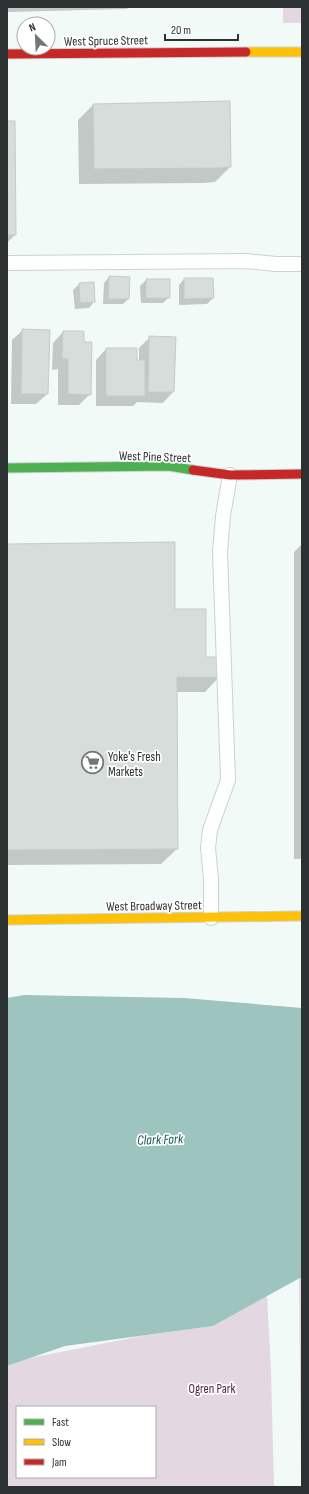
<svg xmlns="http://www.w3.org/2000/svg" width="309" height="1494" font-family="'Sofia Sans Condensed',sans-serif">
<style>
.green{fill:#e3d8e1;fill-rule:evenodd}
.water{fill:#9dc4be}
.shadow{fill:#0003}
.building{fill:#d6dddb;stroke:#c5cbca}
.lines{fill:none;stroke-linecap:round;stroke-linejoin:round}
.lane-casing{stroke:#ccd2d0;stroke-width:16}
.fast-casing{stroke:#ccd2d0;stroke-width:11}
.slow-casing{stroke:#ccd2d0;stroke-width:11}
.jam-casing{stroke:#ccd2d0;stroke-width:11}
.lane{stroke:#fdfefe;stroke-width:14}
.fast{stroke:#4caf50;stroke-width:9}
.slow{stroke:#ffc107;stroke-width:9}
.jam{stroke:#c62828;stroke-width:9}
.labels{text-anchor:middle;stroke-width:3.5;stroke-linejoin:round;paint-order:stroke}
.street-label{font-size:13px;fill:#2c3231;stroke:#fff}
.poi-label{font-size:13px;fill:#2c3231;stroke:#fff;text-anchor:start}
.park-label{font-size:13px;fill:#4d1f43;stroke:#fff}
.water-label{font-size:14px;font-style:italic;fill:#155c55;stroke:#fff}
</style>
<rect width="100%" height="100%" fill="#f2faf8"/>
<path class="green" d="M 283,7 L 302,7 L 302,23 L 283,23 Z
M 302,1278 L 302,1487 L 301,1487 L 299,1279 Z
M 267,1296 L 271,1369 L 274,1487 L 7,1487 L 7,1366 L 30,1358 L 146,1335 L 213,1326 ZM 17,1407 L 155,1407 L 155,1477 L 17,1477 Z"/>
<path class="water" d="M 24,995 L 184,998 L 302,1008 L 302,1278 L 298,1279 L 213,1326 L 65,1346 L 7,1366 L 7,998 Z"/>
<path class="shadow" d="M 7,7 L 129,7 L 127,9 L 7,12 Z
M 93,105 L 230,167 L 215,182 L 203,183 L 79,184 L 78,120 Z
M 7,122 L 15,235 L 7,243 Z
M 109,277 L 128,299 L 123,304 L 103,304 L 104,283 Z
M 184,279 L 213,298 L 207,304 L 179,305 L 179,285 Z
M 146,280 L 169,297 L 163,303 L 141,303 L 140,286 Z
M 79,284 L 94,302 L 89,308 L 75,309 L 73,290 Z
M 23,330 L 47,394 L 36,404 L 11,404 L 12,340 Z
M 63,332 L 83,343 L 90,394 L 79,405 L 58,405 L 58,369 L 52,370 L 53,343 Z
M 150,337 L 175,338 L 173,392 L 163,403 L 137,402 L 133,406 L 96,406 L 96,360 L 106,349 L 136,361 L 139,361 L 139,348 Z
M 302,544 L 302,859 L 294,859 L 294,552 Z
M 7,545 L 174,610 L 205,658 L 220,676 L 205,692 L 176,692 L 177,849 L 161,864 L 7,865 Z"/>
<path class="building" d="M 230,101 L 231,167 L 219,168 L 94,169 L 93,104 Z
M 7,121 L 15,121 L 16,235 L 7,235 Z
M 109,276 L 130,277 L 129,299 L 108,299 Z
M 184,278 L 213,278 L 214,298 L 184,299 Z
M 146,279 L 170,279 L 170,298 L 146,298 Z
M 94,282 L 95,302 L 80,303 L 79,283 Z
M 22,329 L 50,330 L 48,394 L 21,394 Z
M 63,331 L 84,331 L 84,342 L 92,342 L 91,395 L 68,394 L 68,359 L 62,359 Z
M 149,336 L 176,337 L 174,392 L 148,392 Z
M 106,348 L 137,348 L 137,360 L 145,360 L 145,396 L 106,396 Z
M 175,542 L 175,609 L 206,609 L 206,657 L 221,657 L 221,677 L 177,677 L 178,849 L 7,850 L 7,544 Z"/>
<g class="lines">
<defs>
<path id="lane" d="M 7,263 L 246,261 L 276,264 L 302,264
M 211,918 L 211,879 L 208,848 L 210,830 L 228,780 L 220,552 L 223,516 L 230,475"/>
<path id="fast" d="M 7,468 L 169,466 L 193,470"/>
<path id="slow" d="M 246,52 L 302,52
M 7,920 L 302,916"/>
<path id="jam" d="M 7,54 L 246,52
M 193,470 L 230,475 L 302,474"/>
</defs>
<use href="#lane" class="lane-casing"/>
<use href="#fast" class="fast-casing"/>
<use href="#slow" class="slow-casing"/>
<use href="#jam" class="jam-casing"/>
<use href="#lane" class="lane"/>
<use href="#fast" class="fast"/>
<use href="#slow" class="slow"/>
<use href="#jam" class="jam"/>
</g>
<defs>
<symbol id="supermarket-ring" viewBox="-11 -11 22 22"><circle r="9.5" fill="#fff" stroke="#717877" stroke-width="1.5"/><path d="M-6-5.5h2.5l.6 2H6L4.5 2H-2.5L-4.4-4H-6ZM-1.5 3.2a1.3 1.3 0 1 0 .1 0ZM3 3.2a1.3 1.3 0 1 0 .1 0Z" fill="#717877"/></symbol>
</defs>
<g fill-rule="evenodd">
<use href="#supermarket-ring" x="80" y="750" width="25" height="25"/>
</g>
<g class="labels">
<g class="street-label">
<text transform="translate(106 40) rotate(-1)" y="5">West Spruce Street</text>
<text transform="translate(155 456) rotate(2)" y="5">West Pine Street</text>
<text transform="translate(154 905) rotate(-1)" y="5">West Broadway Street</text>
</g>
<g class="poi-label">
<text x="108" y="761">Yoke's Fresh<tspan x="108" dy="15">Markets</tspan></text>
</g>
<g class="park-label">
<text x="212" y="1393">Ogren Park</text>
</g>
<g class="water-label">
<text transform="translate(160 1139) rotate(-2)" y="5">Clark Fork</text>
</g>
</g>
<rect width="309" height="1494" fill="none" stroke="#2c3231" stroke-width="16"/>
<rect x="16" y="1406" width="140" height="72" fill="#ffffff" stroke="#abadad"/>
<rect x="24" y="1419" width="20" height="6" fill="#4caf50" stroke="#abadad"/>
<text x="52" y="1426" font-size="12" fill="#2c3231">Fast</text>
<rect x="24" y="1439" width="20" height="6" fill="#ffc107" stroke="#abadad"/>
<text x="52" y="1446" font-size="12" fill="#2c3231">Slow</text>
<rect x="24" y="1459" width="20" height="6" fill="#c62828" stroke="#abadad"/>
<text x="52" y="1466" font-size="12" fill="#2c3231">Jam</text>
<g transform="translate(36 36) rotate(336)"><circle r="19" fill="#ffffff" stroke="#abadad"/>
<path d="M0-3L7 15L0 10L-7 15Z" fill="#717877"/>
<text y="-6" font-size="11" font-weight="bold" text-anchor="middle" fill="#2c3231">N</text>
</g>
<path d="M165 34v6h73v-6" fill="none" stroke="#2c3231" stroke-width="2"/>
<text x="171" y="34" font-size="12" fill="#2c3231" stroke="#ffffff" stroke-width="3" paint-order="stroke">20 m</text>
</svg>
